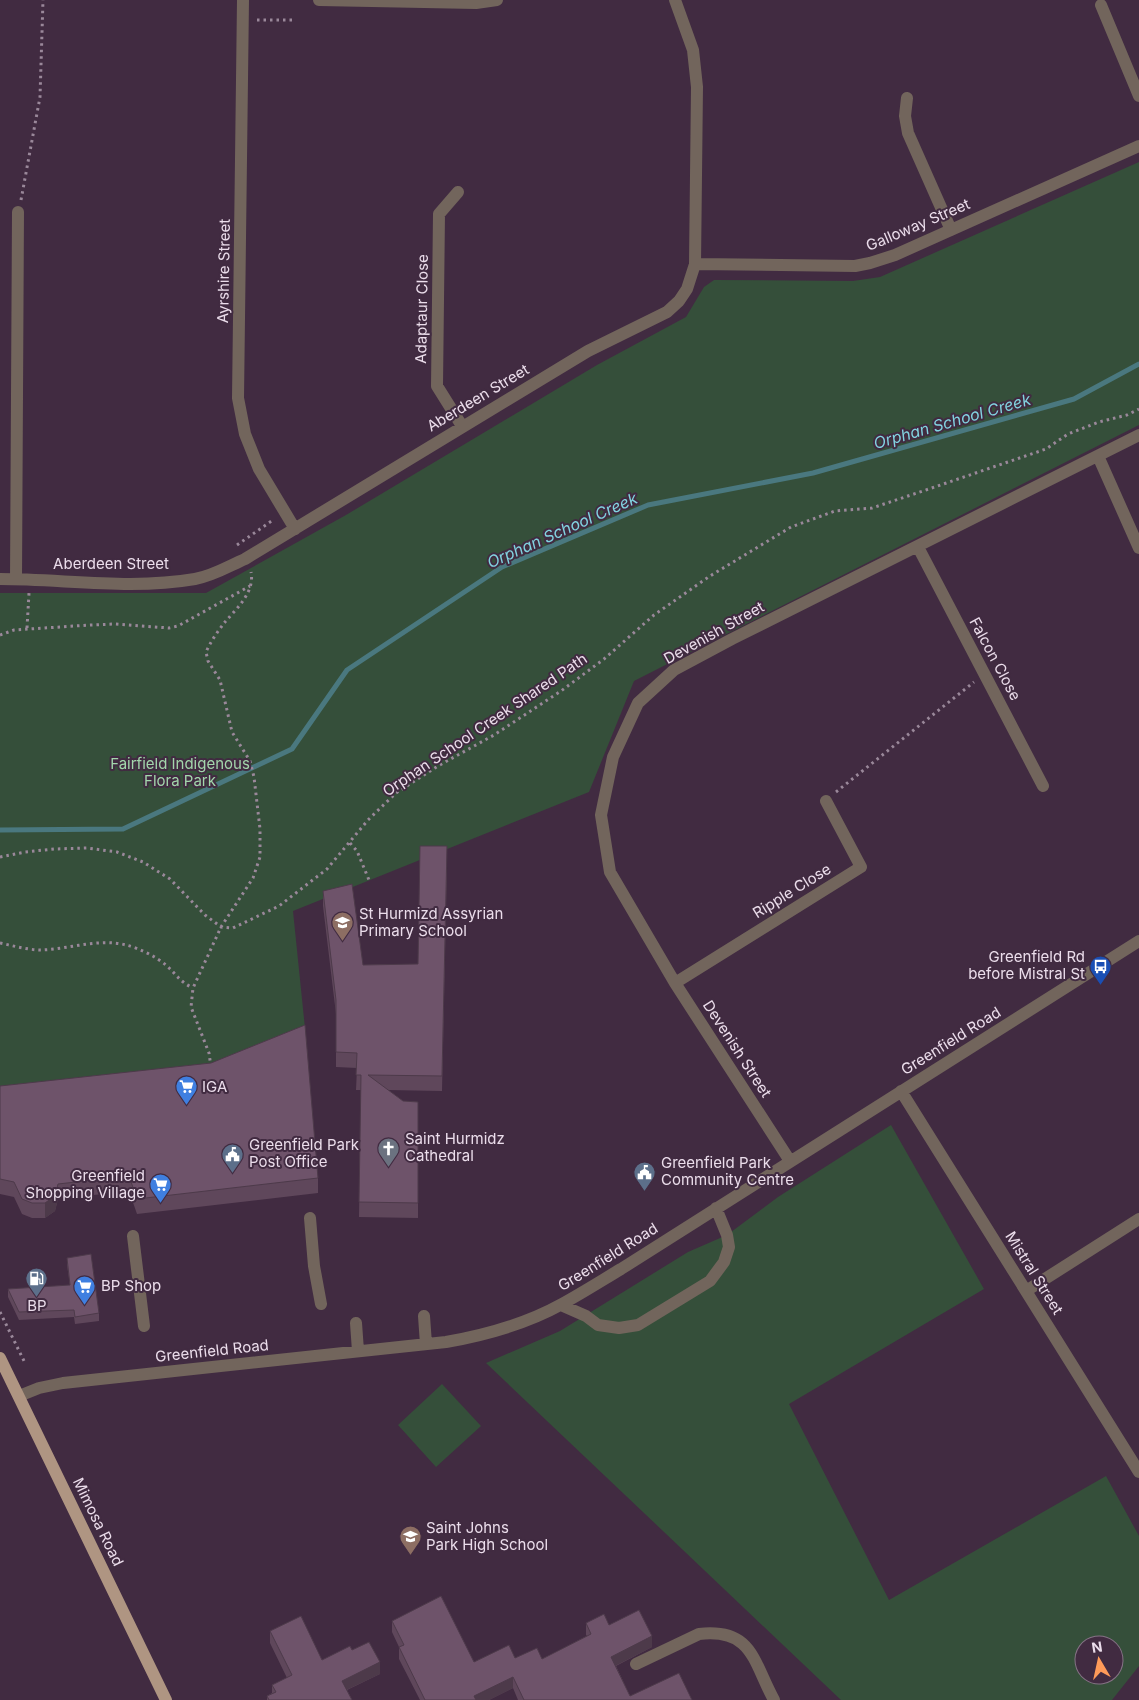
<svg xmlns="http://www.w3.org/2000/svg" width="1139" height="1700" font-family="Inter,sans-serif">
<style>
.green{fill:#354f3a;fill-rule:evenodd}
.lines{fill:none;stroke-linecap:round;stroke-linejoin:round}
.stream{stroke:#4a787f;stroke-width:5}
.path{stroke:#9a889a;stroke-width:3;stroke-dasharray:2.5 4;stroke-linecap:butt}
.minor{stroke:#72655c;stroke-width:12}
.major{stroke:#af9582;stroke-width:12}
.wall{fill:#5f475b}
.shaded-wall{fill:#4d3a4a}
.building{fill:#6e536a;stroke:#4d3a4a}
.labels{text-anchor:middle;stroke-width:4;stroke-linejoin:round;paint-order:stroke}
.street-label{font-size:15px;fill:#ebddeb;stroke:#412b41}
.park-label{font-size:15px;fill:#a2d6ab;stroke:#412b41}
.poi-label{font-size:15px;fill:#ebddeb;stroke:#412b41;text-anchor:start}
.water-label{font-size:16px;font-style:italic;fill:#82d3e0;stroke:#412b41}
</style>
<rect width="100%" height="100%" fill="#412b41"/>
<path class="green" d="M 1139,162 L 1139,425 L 634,681 L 589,792 L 293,911 L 306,1038 L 203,1075 L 0,1101 L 0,593 L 206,593 L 346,515 L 597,365 L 686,317 L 704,287 L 714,280 L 853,281 L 880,277 Z
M 891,1125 L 984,1289 L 789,1404 L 889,1600 L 1106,1476 L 1139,1536 L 1139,1666 L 1112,1700 L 841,1700 L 486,1363 L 560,1331 L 688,1252 L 727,1235 L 778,1197 ZM 1084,1645 L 1114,1645 L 1114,1675 L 1084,1675 Z
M 442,1384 L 481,1426 L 436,1467 L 398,1425 Z"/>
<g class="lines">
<path class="stream" d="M 0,830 L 123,829 L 292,749 L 347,670 L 502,567 L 648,505 L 813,473 L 1074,399 L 1139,364"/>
<path class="path" d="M 257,20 L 294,20
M 21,200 L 40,97 L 43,0
M 237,545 L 273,520
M 27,628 L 29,593
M 0,635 L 14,630 L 90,625 L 115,624 L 169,628 L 178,626 L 250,586
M 836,792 L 974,682
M 350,843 L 357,851 L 369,880
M 0,857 L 25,852 L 54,849 L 87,848 L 117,852 L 143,862 L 170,879 L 205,915 L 221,927 L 233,928 L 279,906 L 327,869 L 368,820 L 396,793 L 438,766 L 494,735 L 561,691 L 604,659 L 654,615 L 710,576 L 791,527 L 835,511 L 872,508 L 917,493 L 1046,449 L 1068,434 L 1099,422 L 1127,415 L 1139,409
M 0,943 C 14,946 28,950 42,950 C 69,949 99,938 126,945 C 139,948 157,957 167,966 C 177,975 180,982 193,988
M 211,1067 L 209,1053 L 191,1007 L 193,988 L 221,927 L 253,878 L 260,857 L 260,829 L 254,777 L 250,761 L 232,732 L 220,680 L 208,661 L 206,652 C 211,641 218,631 225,622 C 237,608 255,592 251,572
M 0,1312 L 25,1363"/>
<path class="minor" d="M 243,0 L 238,398 L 245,434 L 259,469 L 295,529
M 319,0 L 476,3 L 497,0
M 1101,5 L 1139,96
M 907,98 L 905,116 L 908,133 L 951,230
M 458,192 L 439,214 L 437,386 L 462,426
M 695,264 L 855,266 L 870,263 L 895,255 L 1139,146
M 1098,456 L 1139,548
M 918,547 L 1043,786
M 0,579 C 64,579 131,590 195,579 C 213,576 229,566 245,559 L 588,351 L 667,312 L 679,301 L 687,289 L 695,264 L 697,87 L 693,50 L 675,0
M 16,579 L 18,212
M 675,983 L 861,867 L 826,801
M 901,1091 L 1139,1472
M 790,1161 L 675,983 L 610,872 L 601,815 L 613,757 L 638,703 L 674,670 L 732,639 L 1139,435
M 310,1218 L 314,1266 L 321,1304
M 133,1236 L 144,1326
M 1026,1291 L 1139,1219
M 561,1305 L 586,1316 L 598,1325 L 619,1328 L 638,1325 L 710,1281 L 724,1262 L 729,1247 L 727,1235 L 716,1208
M 424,1316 L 426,1344
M 356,1323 L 358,1351
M 19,1396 L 39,1388 L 63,1383 L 446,1342 C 486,1335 526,1324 562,1304 C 582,1293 601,1281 621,1269 L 1139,941
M 636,1664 L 699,1634 C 753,1628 753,1662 774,1700"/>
<path class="major" d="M 0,1358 L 166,1700"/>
</g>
<path class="wall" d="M 447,861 L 442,1091 L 388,1090 L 403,1101 L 418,1102 L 418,1218 L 359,1217 L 361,1090 L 356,1090 L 357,1068 L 336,1067 L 336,1014 L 323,906 L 323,891 L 363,965 L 418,964 Z
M 0,1086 L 318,1178 L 318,1193 L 137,1214 L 129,1191 L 58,1199 L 55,1211 L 45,1218 L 32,1218 L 22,1214 L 14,1197 L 0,1194 Z
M 67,1258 L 99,1313 L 99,1321 L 75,1324 L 74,1317 L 19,1320 L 8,1297 L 8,1289 L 70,1285 L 67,1265 Z
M 392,1621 L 474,1662 L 515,1658 L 542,1659 L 587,1636 L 586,1635 L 586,1623 L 609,1625 L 652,1647 L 616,1666 L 630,1696 L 692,1700 L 518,1700 L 513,1688 L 489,1700 L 420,1700 L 399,1659 L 399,1647 L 392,1632 Z
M 270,1631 L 322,1660 L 352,1650 L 380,1674 L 347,1690 L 352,1700 L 267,1700 L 267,1696 L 272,1693 L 272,1685 L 287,1678 L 270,1643 Z"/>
<path class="shaded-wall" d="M 58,1184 L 58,1199 L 55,1211 L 45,1218 L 45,1203 Z
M 652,1636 L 652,1647 L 611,1668 L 611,1657 Z
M 380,1662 L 380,1674 L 342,1692 L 342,1681 Z
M 513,1677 L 513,1688 L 489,1700 L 474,1700 L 474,1696 Z"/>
<path class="building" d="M 420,846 L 447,846 L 442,1076 L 368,1075 L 403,1101 L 418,1102 L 418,1203 L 359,1202 L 361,1075 L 356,1075 L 357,1053 L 336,1052 L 336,1000 L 323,891 L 352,884 L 363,965 L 418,964 Z
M 305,1025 L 318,1178 L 137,1199 L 129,1176 L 58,1184 L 55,1196 L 45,1203 L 32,1203 L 22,1199 L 14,1182 L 0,1179 L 0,1086 L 211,1063 Z
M 91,1254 L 99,1313 L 75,1317 L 74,1310 L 19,1312 L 8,1289 L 70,1285 L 67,1258 Z
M 441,1596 L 474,1662 L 509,1645 L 515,1658 L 537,1648 L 542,1659 L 591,1634 L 586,1623 L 604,1614 L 609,1625 L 639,1610 L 652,1636 L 611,1657 L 630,1696 L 679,1673 L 692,1700 L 524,1700 L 513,1677 L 474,1696 L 476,1700 L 425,1700 L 399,1647 L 404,1645 L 392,1621 Z
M 301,1616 L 322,1660 L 350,1646 L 352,1650 L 369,1642 L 380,1662 L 342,1681 L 352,1700 L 269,1700 L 267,1696 L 276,1692 L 272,1685 L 292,1675 L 270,1631 Z"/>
<defs>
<symbol id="school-pin" viewBox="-11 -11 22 30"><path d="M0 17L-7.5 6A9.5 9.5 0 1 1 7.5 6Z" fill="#8d6e63" stroke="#412b41"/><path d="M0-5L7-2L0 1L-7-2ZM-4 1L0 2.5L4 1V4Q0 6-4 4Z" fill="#fff"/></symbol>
<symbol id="bus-pin" viewBox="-11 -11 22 30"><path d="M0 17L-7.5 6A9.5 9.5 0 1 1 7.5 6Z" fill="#1a4fb4" stroke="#412b41"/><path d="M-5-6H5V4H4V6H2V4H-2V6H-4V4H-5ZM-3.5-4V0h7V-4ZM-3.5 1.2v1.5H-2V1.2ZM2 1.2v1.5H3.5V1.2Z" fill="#fff"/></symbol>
<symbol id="supermarket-pin" viewBox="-11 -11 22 30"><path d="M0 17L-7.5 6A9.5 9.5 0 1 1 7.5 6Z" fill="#3f7fe0" stroke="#412b41"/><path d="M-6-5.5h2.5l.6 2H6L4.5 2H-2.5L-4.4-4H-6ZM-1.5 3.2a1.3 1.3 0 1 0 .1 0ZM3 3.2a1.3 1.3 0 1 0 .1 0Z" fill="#fff"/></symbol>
<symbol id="church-pin" viewBox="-11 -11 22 30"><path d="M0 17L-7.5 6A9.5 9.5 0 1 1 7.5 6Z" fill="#6b7280" stroke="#412b41"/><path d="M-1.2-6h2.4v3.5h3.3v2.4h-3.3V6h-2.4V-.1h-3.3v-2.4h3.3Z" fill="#fff"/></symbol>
<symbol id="civic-pin" viewBox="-11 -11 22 30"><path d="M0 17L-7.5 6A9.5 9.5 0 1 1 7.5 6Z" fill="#5c6f8a" stroke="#412b41"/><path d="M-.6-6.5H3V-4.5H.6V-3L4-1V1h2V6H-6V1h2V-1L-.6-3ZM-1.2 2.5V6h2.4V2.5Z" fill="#fff"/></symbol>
<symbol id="fuel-pin" viewBox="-11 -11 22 30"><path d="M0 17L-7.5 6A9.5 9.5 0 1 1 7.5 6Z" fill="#5c6f8a" stroke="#412b41"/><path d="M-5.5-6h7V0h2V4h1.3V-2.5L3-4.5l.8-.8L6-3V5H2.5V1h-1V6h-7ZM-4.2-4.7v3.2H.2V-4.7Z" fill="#fff"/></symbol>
</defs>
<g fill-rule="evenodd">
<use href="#school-pin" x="330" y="910" width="25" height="34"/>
<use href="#bus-pin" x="1088" y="954" width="25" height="34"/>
<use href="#supermarket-pin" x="174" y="1074" width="25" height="34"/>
<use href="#church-pin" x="376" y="1136" width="25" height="34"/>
<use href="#civic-pin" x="220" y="1142" width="25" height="34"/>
<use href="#civic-pin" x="632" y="1160" width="25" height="34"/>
<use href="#supermarket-pin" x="148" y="1172" width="25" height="34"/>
<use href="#fuel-pin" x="24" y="1266" width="25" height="34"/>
<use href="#supermarket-pin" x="72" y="1274" width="25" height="34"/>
<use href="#school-pin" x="398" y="1524" width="25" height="34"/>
</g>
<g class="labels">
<g class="street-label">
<text transform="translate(918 225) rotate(-23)" y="5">Galloway Street</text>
<text transform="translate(224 271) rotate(-89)" y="5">Ayrshire Street</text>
<text transform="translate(422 309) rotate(-89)" y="5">Adaptaur Close</text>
<text transform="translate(478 398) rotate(-31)" y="5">Aberdeen Street</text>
<text x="111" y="569">Aberdeen Street</text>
<text transform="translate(714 633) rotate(-29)" y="5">Devenish Street</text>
<text transform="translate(995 659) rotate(62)" y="5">Falcon Close</text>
<text transform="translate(485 725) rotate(-34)" y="5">Orphan School Creek Shared Path</text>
<text transform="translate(792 891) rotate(-32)" y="5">Ripple Close</text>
<text transform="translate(951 1041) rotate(-32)" y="5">Greenfield Road</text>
<text transform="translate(737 1049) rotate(57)" y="5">Devenish Street</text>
<text transform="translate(608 1257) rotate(-32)" y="5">Greenfield Road</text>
<text transform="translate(1034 1273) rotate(58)" y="5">Mistral Street</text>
<text transform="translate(212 1351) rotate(-6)" y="5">Greenfield Road</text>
<text transform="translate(98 1522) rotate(64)" y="5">Mimosa Road</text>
</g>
<g class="park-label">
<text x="180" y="769">Fairfield Indigenous<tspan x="180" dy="17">Flora Park</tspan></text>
</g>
<g class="poi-label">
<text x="359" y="919">St Hurmizd Assyrian<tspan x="359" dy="17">Primary School</tspan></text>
<text x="1085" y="962" text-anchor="end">Greenfield Rd<tspan x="1085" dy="17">before Mistral St</tspan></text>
<text x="202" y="1092">IGA</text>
<text x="405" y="1144">Saint Hurmidz<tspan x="405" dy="17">Cathedral</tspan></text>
<text x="249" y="1150">Greenfield Park<tspan x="249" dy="17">Post Office</tspan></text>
<text x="661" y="1168">Greenfield Park<tspan x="661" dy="17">Community Centre</tspan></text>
<text x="145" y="1181" text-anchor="end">Greenfield<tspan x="145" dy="17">Shopping Village</tspan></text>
<text x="101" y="1291">BP Shop</text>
<text x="37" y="1311" text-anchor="middle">BP</text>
<text x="426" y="1533">Saint Johns<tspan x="426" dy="17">Park High School</tspan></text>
</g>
<g class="water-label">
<text transform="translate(952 421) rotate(-16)" y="6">Orphan School Creek</text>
<text transform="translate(562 530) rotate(-24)" y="6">Orphan School Creek</text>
</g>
</g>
<g transform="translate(1099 1660) rotate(351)"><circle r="24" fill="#412b41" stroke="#857285"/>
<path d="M0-4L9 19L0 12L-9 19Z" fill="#fe9b59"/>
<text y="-8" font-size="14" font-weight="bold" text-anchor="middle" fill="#ebddeb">N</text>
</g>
</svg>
